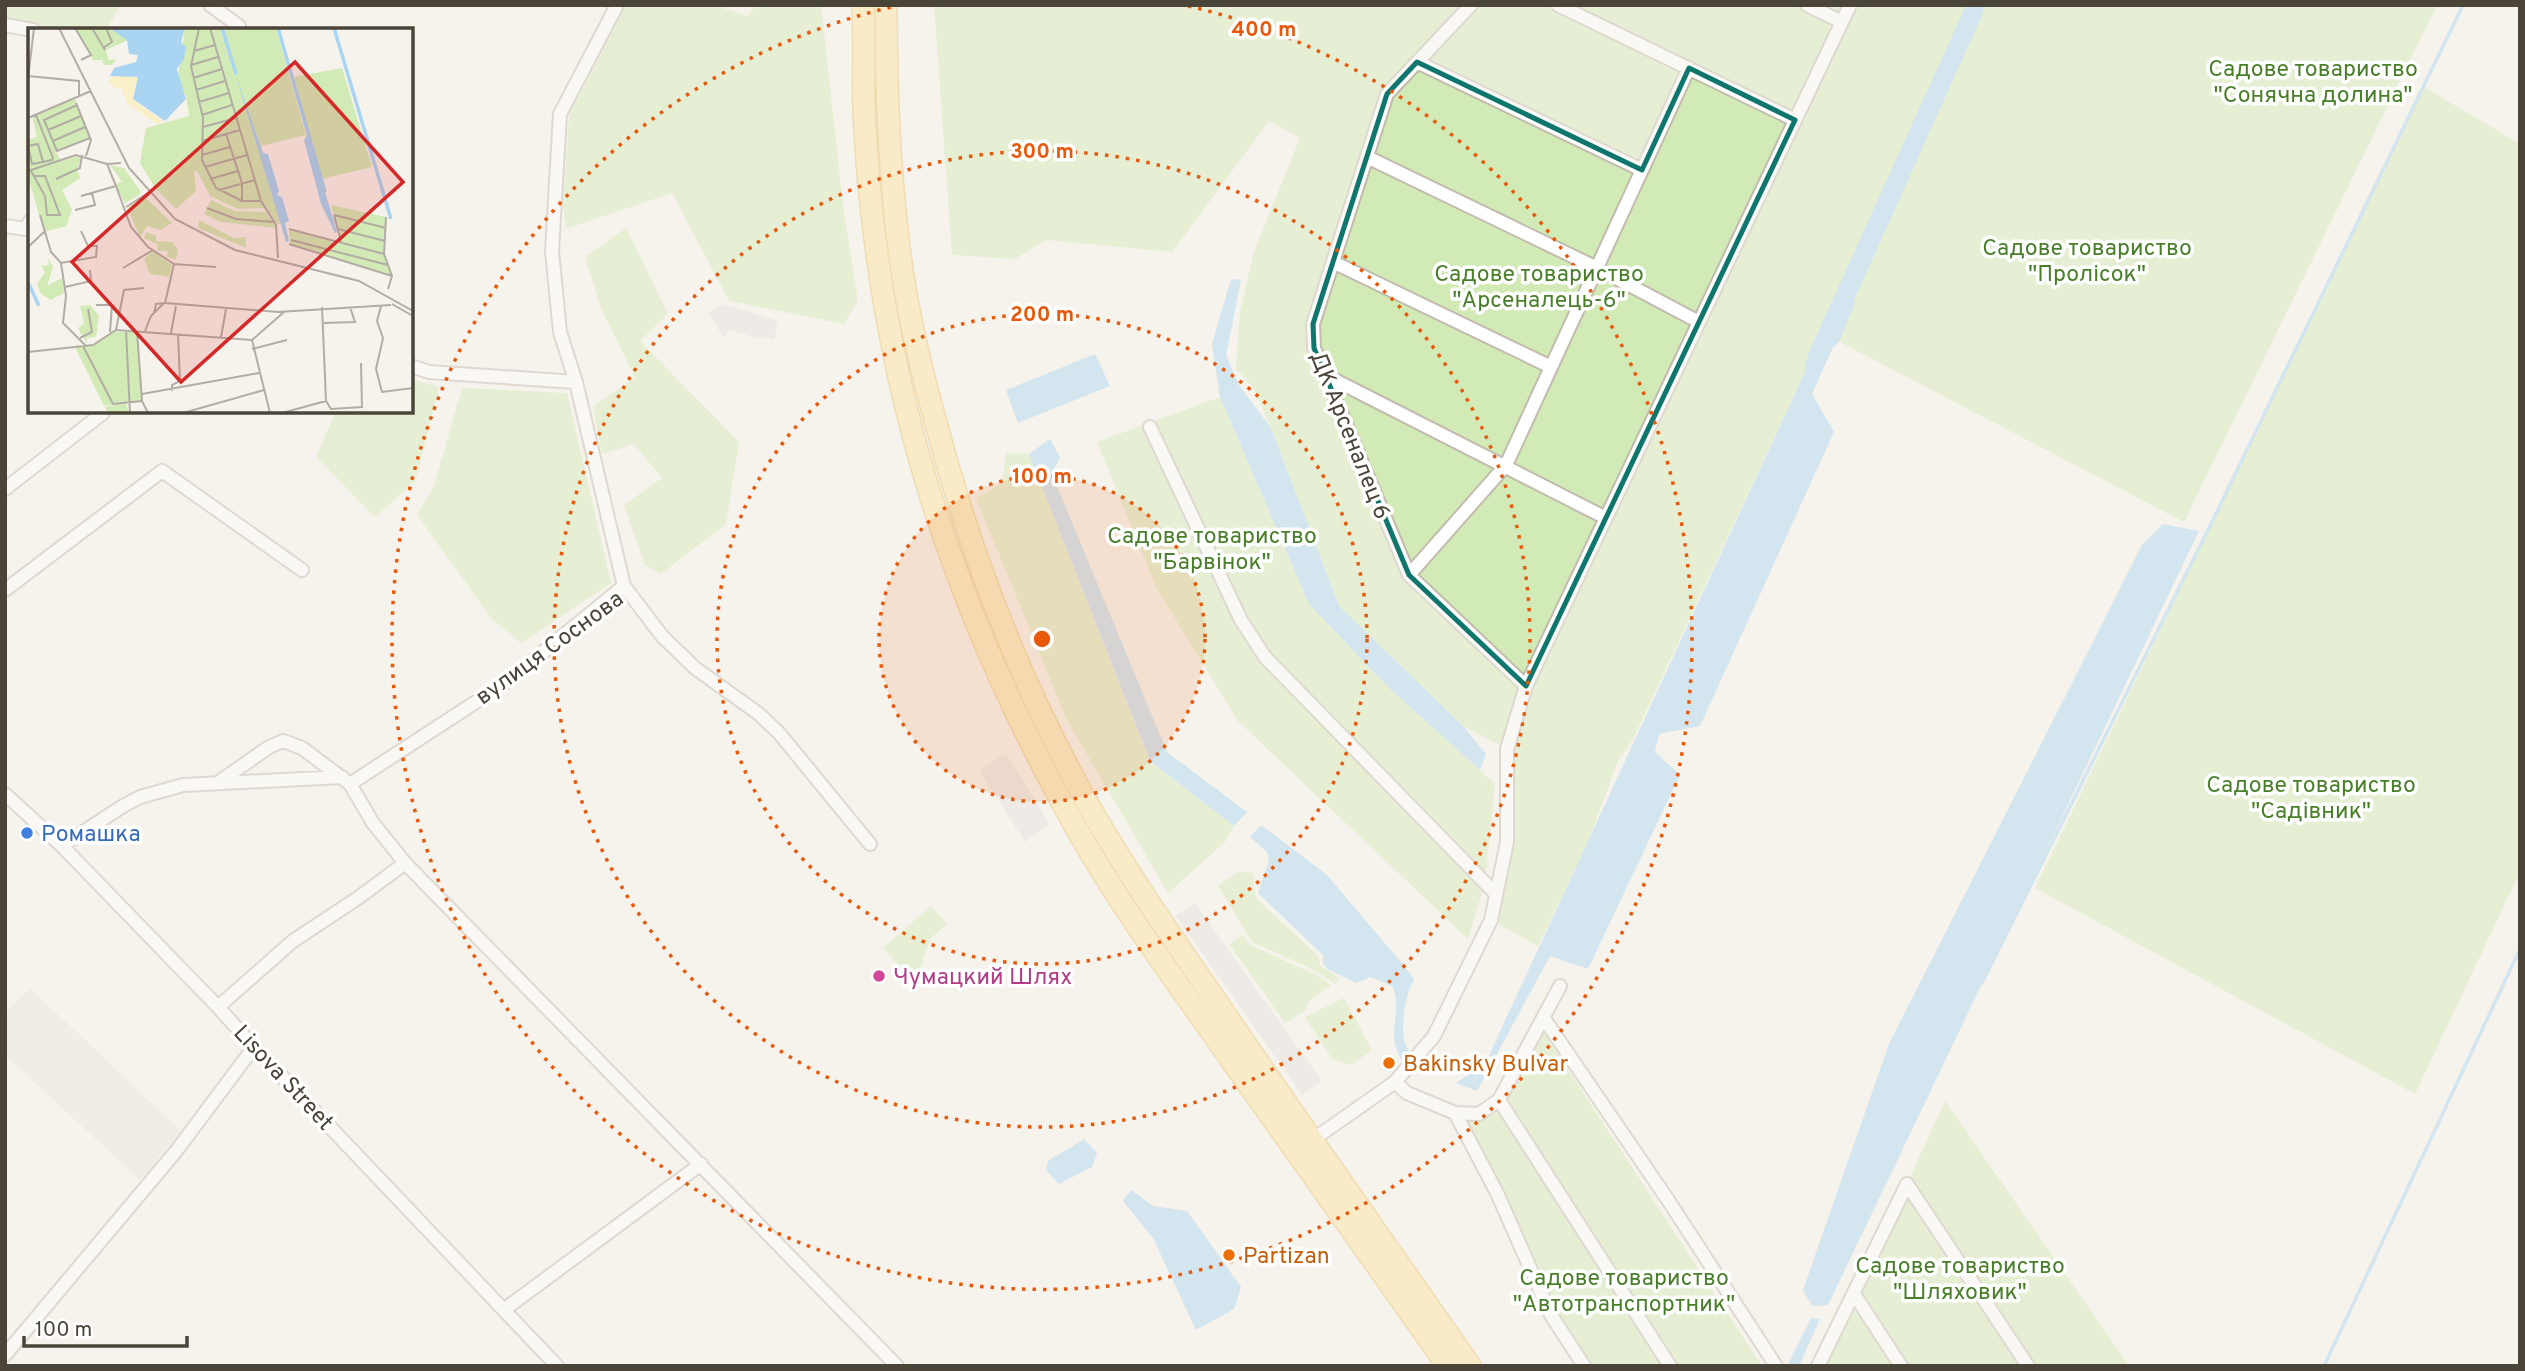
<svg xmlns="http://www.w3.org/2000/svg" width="2525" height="1371" font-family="Overpass,sans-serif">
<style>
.residential{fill:#eae5da}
.green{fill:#d2eab5}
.parking{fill:#e5e3e0}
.water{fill:#a9d4f2}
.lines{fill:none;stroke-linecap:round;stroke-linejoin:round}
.stream{stroke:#a9d4f2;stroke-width:3.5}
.street-casing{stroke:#c2bbae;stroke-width:16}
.primary-casing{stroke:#e6c16a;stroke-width:24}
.street{stroke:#fff;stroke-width:12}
.primary{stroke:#ffe39c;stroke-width:21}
.marked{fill:none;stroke:#0f766e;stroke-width:5;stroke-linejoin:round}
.ring{fill:none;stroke:#e8590c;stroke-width:3.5;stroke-dasharray:3.5 7}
.shop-dot{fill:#3f7fe0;stroke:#fff;stroke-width:2.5}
.hotel-dot{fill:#d1479c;stroke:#fff;stroke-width:2.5}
.food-dot{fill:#e8710a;stroke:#fff;stroke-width:2.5}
.labels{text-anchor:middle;stroke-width:7;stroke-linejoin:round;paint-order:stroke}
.park-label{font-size:23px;fill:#4a7f2a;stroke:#fff}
.street-label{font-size:23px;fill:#4b4439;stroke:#fff}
.shop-label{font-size:23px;fill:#366cbe;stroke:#fff;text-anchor:start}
.hotel-label{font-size:23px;fill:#b23c85;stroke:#fff;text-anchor:start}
.food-label{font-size:23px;fill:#c56008;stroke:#fff;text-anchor:start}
.inset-river{fill:none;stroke:#a9d4f2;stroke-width:3.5}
.inset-road{fill:none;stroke:#b2ada4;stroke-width:2}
.view{fill:#d62828;fill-opacity:0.15;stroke:#d62828;stroke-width:3.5}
.inset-edge{fill:none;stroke:#4b4439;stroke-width:3.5}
.centre{fill:#e8590c;stroke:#fff;stroke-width:3.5}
.ring-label{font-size:21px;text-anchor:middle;font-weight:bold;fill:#e8590c;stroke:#fff;stroke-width:7;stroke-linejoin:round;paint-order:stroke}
</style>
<rect width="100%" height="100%" fill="#f6f3ec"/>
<path class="residential" d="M 30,988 L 181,1131 L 140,1180 L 5,1055 L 5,1014 Z"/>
<path class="green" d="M 5,5 L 121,5 L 106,30 L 51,30 L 5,18 Z
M 626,5 L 714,5 L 747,16 L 757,5 L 821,5 L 844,213 L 858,300 L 844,324 L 729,301 L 672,193 L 566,229 L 563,206 L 569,115 Z
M 934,5 L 2437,5 L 2184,522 L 1838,341 L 1804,374 L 1633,739 L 1618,761 L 1587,844 L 1538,946 L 1491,920 L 1507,842 L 1507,749 L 1463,726 L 1339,606 L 1271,428 L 1253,387 L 1236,369 L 1240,311 L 1254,252 L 1300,138 L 1269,121 L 1172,252 L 1046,240 L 1015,259 L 952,255 Z
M 2424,87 L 2520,144 L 2520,872 L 2415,1094 L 2035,888 Z
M 626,228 L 668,314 L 640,341 L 739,442 L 726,524 L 661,574 L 645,565 L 624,505 L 662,478 L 634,444 L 602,454 L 593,407 L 635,377 L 601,308 L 585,257 Z
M 411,379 L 439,387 L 416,480 L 375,517 L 316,457 L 336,411 L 411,411 Z
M 462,388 L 567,393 L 611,583 L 521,643 L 491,618 L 417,515 L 434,486 Z
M 1220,397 L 1309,604 L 1390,688 L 1495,784 L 1485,883 L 1468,939 L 1238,721 L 1157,589 L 1097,442 Z
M 1006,453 L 1029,454 L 1149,761 L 1234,826 L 1225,842 L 1168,893 L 1067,720 L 976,498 L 1002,483 Z
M 1238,872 L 1253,873 L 1254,889 L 1256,898 L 1315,953 L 1319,958 L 1320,966 L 1339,978 L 1336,984 L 1310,968 L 1252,942 L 1218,886 Z
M 931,906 L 947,924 L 930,939 L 915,985 L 883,948 Z
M 1243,935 L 1250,945 L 1314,974 L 1331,985 L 1308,1002 L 1305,1011 L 1285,1023 L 1229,944 Z
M 1344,998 L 1372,1050 L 1351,1065 L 1332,1059 L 1305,1017 Z
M 1539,1025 L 1762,1366 L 1583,1366 L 1460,1123 L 1499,1100 Z
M 1945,1101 L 2129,1366 L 1818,1366 L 1907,1184 Z"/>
<path class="parking" d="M 724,304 L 778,321 L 774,340 L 763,337 L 761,339 L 730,330 L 723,337 L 708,312 Z
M 1006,753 L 1050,824 L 1025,842 L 979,771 Z
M 1195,903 L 1322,1081 L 1302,1095 L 1176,916 Z"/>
<path class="water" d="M 1966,5 L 1985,5 L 1984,11 L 1812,394 L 1834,432 L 1700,726 L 1659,734 L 1655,752 L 1680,775 L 1588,969 L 1550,956 L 1477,1091 L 1456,1083 L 1485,1064 L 1804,374 L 1808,354 Z
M 1231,279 L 1241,280 L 1226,355 L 1239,385 L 1271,428 L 1339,606 L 1463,726 L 1486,754 L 1480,770 L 1389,688 L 1309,604 L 1220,397 L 1212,344 Z
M 1095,354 L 1110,386 L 1018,423 L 1006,390 Z
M 1050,439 L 1060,457 L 1052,474 L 1167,752 L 1247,812 L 1234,826 L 1150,761 L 1029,454 Z
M 2163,524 L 2199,531 L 1828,1305 L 1812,1306 L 1803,1290 L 1889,1044 L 2142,545 Z
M 1261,825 L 1327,875 L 1410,973 L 1414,980 C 1405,992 1400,1030 1405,1044 C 1407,1048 1409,1051 1412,1054 L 1403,1063 C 1399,1054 1394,1047 1394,1036 C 1394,1019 1400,1002 1392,986 L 1370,977 L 1356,983 L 1329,970 L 1323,964 L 1323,955 L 1258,893 L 1269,860 L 1267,852 L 1250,837 Z
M 1084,1139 L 1097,1153 L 1092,1167 L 1059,1184 L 1046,1170 L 1048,1161 Z
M 1131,1190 L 1153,1206 L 1187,1211 L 1241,1287 L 1234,1309 L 1196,1330 L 1153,1238 L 1123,1201 Z
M 1811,1318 L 1820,1319 L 1799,1366 L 1787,1366 Z"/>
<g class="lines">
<path class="stream" d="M 1832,346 L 1838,340 L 1853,303
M 1982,983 L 2208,530 L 2463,5
M 2324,1366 L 2520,949"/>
<defs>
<path id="street" d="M 210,5 L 239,26 L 240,30
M 617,5 L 560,114 L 552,251 L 560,332 L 576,382 L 624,586
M 1471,5 L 1387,94 L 1313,324 L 1314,348 L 1409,575 L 1526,686
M 1558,5 L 1795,120
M 1807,5 L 1842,22
M 5,25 L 33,30
M 1417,62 L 1642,170
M 1367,157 L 1597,268 L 1699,322
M 5,226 L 26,229 L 30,221
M 1333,262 L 1551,367
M 411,366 L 429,372 L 576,382
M 1325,375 L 1606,518
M 1150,427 L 1241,620 L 1265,657 L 1496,894
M 5,489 L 103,413
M 1409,575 L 1506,465 L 1689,68
M 5,590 L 162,471 L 302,570
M 219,782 L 269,747 L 283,741 L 302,748 L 350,784 L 373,823 L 405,863 L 897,1366
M 350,784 L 505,683 L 624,586 L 662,636 L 695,668 L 759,714 L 779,733 L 870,844
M 5,794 L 62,846 L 218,1007 L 254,1047 L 557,1366
M 62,846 L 123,806 L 140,797 L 183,785 L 342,777
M 218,1007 L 293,941 L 358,898 L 405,863
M 1543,1017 L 1668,1200 L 1776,1366
M 1395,1082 L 1407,1093 L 1455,1113 L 1479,1114 L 1499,1100 L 1560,986
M 1499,1100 L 1670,1366
M 1455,1113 L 1497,1193 L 1551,1315 L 1584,1366
M 1311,1141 L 1395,1082 L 1434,1036 L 1491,920 L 1507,842 L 1507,749 L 1526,686 L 1850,5
M 1907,1184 L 2028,1366
M 1854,1294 L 1901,1366
M 505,1309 L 701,1164
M 5,1355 L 177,1150 L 254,1047
M 1818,1366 L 1907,1184"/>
<path id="primary" d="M 863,5 C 865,41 863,76 864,112 C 868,197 879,284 897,368 C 933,537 1001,698 1087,847 C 1131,921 1183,991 1232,1061 C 1304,1163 1376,1264 1448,1366
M 886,5 C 886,89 889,173 900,256 C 907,308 919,361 933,412 C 969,552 1021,687 1093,813 C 1131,879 1175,941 1218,1004 C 1301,1126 1386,1245 1470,1366"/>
</defs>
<use href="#street" class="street-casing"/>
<use href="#primary" class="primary-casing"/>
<use href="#street" class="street"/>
<use href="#primary" class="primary"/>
</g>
<path d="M0 0H2525V1371H0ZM 1417,62 L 1642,170 L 1689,68 L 1795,120 L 1526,686 L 1409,575 L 1314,348 L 1313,324 L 1387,94 Z" fill="#f6f3ec" fill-opacity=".55" fill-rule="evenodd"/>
<path class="marked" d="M 1417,62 L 1642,170 L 1689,68 L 1795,120 L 1526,686 L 1409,575 L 1314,348 L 1313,324 L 1387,94 Z"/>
<circle cx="1042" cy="639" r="163" fill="#e8590c" fill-opacity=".12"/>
<g class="ring">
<circle cx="1042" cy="639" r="163"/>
<circle cx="1042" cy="639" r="325"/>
<circle cx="1042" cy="639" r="488"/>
<path d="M1188 6A650 650 0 1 1 896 6"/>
</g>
<circle class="shop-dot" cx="27" cy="833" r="7"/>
<circle class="hotel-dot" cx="879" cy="976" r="7"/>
<g class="food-dot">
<circle cx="1389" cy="1063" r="7"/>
<circle cx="1229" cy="1255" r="7"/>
</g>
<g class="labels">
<g class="park-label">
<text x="2313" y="76">Садове товариство<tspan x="2313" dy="26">"Сонячна долина"</tspan></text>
<text x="2087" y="255">Садове товариство<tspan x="2087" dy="26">"Пролісок"</tspan></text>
<text x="1539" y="281">Садове товариство<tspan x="1539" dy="26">"Арсеналець-6"</tspan></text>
<text x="1212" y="543">Садове товариство<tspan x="1212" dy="26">"Барвінок"</tspan></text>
<text x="2311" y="792">Садове товариство<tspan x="2311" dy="26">"Садівник"</tspan></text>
<text x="1960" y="1273">Садове товариство<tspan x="1960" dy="26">"Шляховик"</tspan></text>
<text x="1624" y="1285">Садове товариство<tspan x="1624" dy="26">"Автотранспортник"</tspan></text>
</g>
<g class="street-label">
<text transform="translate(1351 435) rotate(68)" y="8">ДК Арсеналец 6</text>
<text transform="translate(549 647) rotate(-36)" y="8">вулиця Соснова</text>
<text transform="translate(284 1077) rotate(47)" y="8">Lisova Street</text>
</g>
<g class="shop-label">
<text x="41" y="841">Ромашка</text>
</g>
<g class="hotel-label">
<text x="893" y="984">Чумацкий Шлях</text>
</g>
<g class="food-label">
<text x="1403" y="1071">Bakinsky Bulvar</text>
<text x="1243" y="1263">Partizan</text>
</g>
</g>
<g transform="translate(28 28)">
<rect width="385" height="385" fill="#f6f3ec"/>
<path d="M 47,0 L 81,0 L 100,12 L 78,22 L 81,32 L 88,31 L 84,37 L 76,37 L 74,32 L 65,32 ZM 157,0 L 192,0 L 200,26 L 194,0 L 248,0 L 278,107 L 233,118 L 255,195 L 248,197 L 236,180 L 210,181 L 182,168 L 169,143 L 166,144 L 168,163 L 148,181 L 127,160 L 112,135 L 118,100 L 161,88 L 158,67 L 149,54 ZM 314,40 L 344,139 L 294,151 L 265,49 ZM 47,70 L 62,110 L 28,124 L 33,133 L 54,127 L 49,142 L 52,150 L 34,162 L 44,182 L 38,198 L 16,204 L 0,148 L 0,112 L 9,109 L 4,88 ZM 82,137 L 96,140 L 113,164 L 110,168 L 97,175 L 87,156 L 94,154 ZM 117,169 L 144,195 L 132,202 L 119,198 L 112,209 L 99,180 ZM 183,172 L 207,183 L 238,184 L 248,200 L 193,194 L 176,186 ZM 303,177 L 358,189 L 356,226 L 313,214 ZM 171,192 L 206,210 L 218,209 L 218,220 L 170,200 ZM 261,202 L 356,227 L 364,248 L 262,217 ZM 118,204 L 128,208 L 128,213 L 144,214 L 150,222 L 148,232 L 139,229 L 140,223 L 129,223 L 130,217 L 116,210 ZM 125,223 L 144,237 L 141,249 L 122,246 L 116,231 ZM 20,230 L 25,239 L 19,258 L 34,250 L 36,265 L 23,272 L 13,266 L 9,256 L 17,244 L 13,238 L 21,237 ZM 62,277 L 71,288 L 68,309 L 59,310 L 59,316 L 50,300 L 56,295 L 52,278 ZM 83,304 L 109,304 L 114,373 L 98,375 L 101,385 L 80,385 L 77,379 L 92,376 L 76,378 L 47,319 L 67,317 Z" fill="#d2eab5"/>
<path d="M 86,47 L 111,49 L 105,71 L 135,94 L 129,96 L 99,75 L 93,59 L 88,61 L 80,54 Z" fill="#f9efc9"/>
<path d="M 81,0 L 157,0 L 153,14 L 158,19 L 156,31 L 149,41 L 158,71 L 137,93 L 105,71 L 110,49 L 82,48 L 86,40 L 108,34 L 110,27 L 101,26 L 99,12 ZM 207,45 L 235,125 L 240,126 L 251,163 L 249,167 L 254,169 L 261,193 L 257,195 L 261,213 L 258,214 ZM 280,106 L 309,204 L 307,205 L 293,176 L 276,112 Z" fill="#a9d4f2"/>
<path class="inset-river" d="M 194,0 L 208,46M 250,0 L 297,164M 306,0 L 363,191M 0,254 L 11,278"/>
<path class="inset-road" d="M 31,0 L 101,140 L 147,191 L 207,222 L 331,253 L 385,283M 47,0 L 63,27 L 53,32M 64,0 L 77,22M 171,0 L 163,38 L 175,90 L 174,132 L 188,160 L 214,173 L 233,173M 182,0 L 233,173 L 248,197 L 250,230M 75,20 L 84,14 L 78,0M 166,23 L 187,17M 163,37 L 190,29M 0,48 L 51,53 L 51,69M 165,50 L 194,41M 0,51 L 6,0M 168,62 L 197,53M 171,74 L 201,65M 48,75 L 63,112 L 58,128M 49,77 L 16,92 L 29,123 L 62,110M 8,87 L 25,130 L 24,132 L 15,134 L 4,136 L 0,118 L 10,116 L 15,134M 174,87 L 204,77M 0,90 L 63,63M 175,99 L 208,90M 20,102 L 53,88M 198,106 L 214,155 L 214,173M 25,113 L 57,99M 174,113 L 212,102M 174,127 L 202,119M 79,136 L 88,158M 177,139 L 219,127M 0,143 L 48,127 L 79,136 L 93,135M 3,143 L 17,168 L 19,187 L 32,187 L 17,148 L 6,148M 28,151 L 52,140 L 54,127M 182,151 L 210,143M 191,162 L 227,152M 53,168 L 88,158 L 103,199 L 120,219 L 146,236M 98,179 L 120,165M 179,180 L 208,191 L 247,194M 47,182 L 67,177 L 64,165M 12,187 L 23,224 L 33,235 L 68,229 L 69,218 L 60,218 L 53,203M 306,187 L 358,200M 306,187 L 313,214M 358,189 L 356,226 L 364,248 L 360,261M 261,201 L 356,226M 310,201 L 357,213M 263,212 L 360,237M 261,216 L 364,248M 0,219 L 16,204M 33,235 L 38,268 L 35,295 L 57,317M 95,240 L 125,222M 37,259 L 63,253 L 62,242M 137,275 L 146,236 L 188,239M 364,276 L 385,288M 68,277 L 84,277 L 82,304M 353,278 L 349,293 L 355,310 L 348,341 L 354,364 L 385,360M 294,279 L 298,373M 126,285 L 128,276 L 137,275 L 250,284 L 363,277M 295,295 L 327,294 L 322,279M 88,302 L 96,262 L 116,260M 98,302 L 102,385M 109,303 L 114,373 L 120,385M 117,303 L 123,288 L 136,275M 143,305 L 148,278M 193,309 L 198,281M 52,310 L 64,304 L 60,281M 224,312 L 242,385M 224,312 L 256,284M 55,318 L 85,376 L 114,373M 224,321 L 259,312M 0,324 L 65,317 L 88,302 L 224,312M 144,363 L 144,357 L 152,353 L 150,306M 114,366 L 231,345M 155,385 L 236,362M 254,385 L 298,373 L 303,381 L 334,379 L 333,335"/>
<path class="view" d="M 267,34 L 375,154 L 153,354 L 44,234 Z"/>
<rect width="385" height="385" class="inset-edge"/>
</g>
<circle cx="1042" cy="639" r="10" class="centre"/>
<g class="ring-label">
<text x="1264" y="36">400 m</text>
<text x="1042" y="158">300 m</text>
<text x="1042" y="321">200 m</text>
<text x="1042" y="483">100 m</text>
</g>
<rect width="2525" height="1371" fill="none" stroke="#4b4439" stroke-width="14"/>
<path d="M24 1336v10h163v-10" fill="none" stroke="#4b4439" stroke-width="3.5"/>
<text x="35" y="1336" font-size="21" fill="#4b4439" stroke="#ffffff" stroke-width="5" paint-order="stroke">100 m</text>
</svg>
